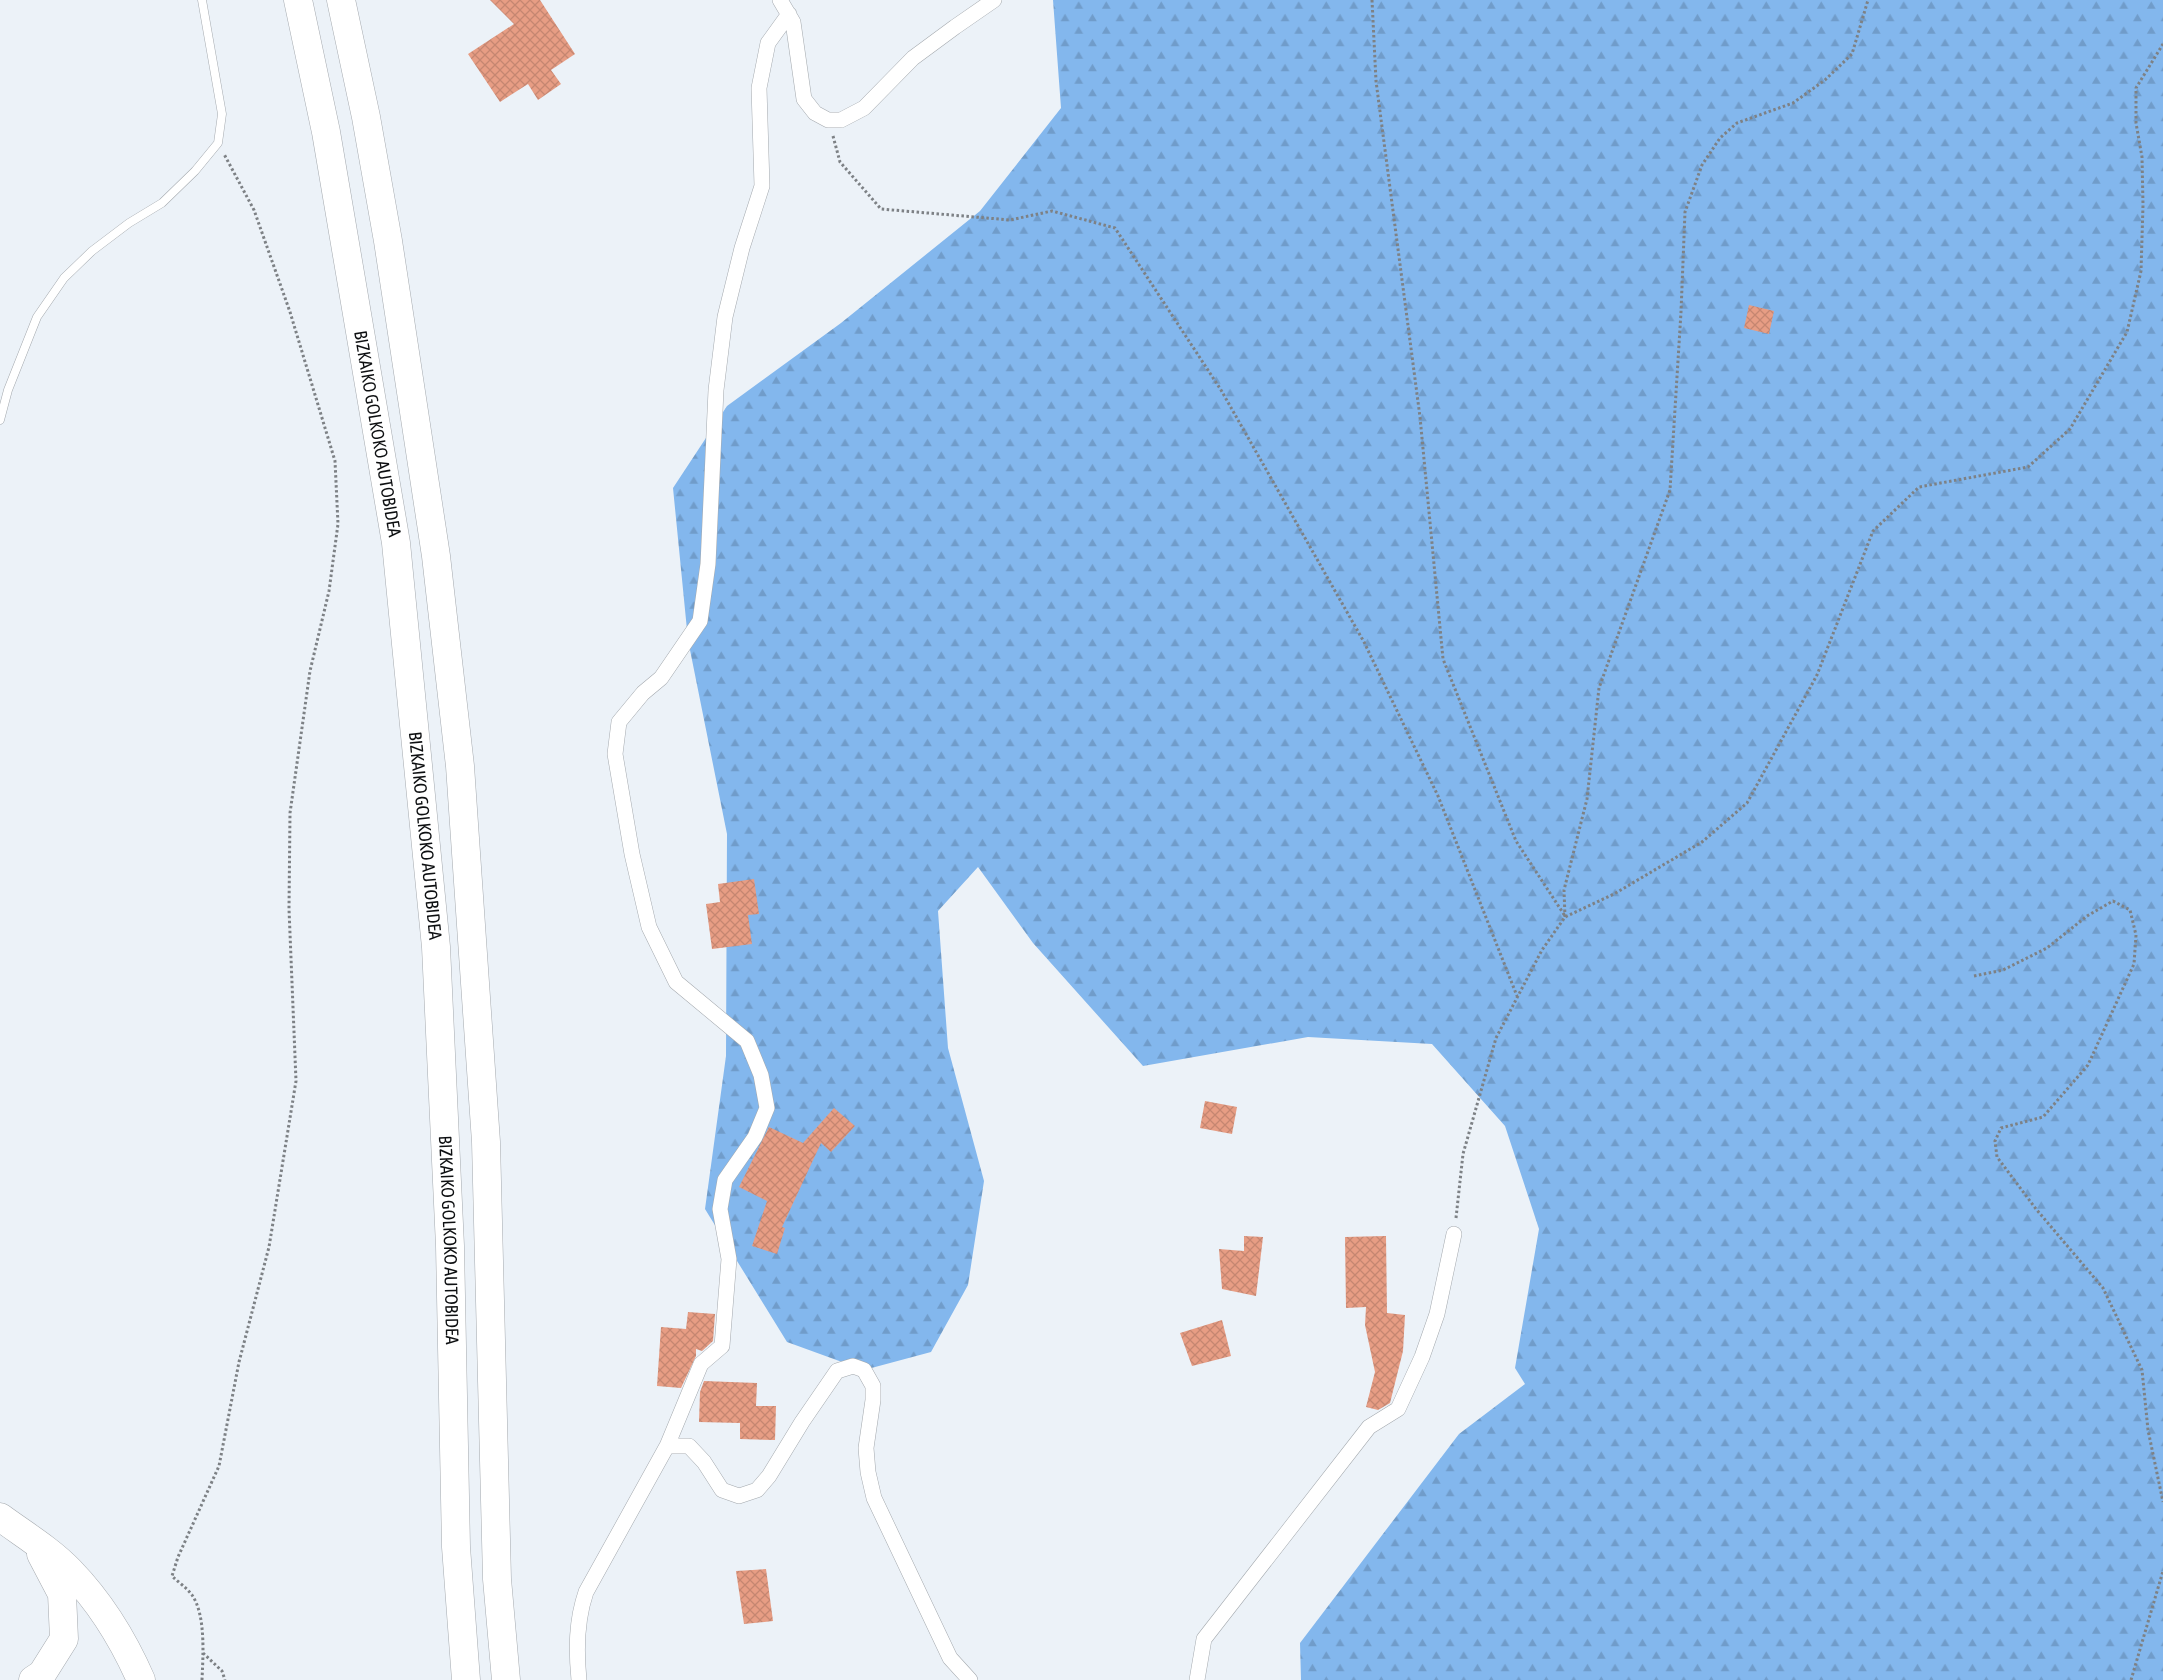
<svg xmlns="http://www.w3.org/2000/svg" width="2163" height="1680" font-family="'Asap Condensed',sans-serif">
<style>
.forest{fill:url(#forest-firs)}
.building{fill:url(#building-cross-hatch)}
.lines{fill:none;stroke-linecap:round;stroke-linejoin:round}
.lane-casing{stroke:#a4a9ae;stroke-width:9}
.street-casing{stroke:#a4a9ae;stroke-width:16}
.highway-casing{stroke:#a4a9ae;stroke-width:29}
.path{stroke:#7d8185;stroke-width:3;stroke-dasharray:2.5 2.5;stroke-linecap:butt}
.lane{stroke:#fff;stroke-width:8}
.street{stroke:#fff;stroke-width:15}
.highway{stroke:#fff;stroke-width:28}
.labels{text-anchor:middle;stroke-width:4;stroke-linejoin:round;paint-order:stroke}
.street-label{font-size:18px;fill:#0d0f11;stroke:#fefefe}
</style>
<defs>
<pattern id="forest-firs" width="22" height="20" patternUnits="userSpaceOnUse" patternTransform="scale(1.25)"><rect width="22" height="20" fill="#83b7ed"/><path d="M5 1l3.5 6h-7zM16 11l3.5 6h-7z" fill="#709cca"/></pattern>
<pattern id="building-cross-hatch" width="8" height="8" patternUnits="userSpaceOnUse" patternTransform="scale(1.25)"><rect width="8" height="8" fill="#e79d84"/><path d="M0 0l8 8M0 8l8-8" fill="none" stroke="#c58671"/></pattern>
</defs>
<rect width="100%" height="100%" fill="#ecf2f8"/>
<path class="forest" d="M 1053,0 L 2163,0 L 2163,1680 L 1301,1680 L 1300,1643 L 1459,1434 L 1525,1384 L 1515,1368 L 1539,1229 L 1505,1126 L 1432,1044 L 1308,1037 L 1143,1066 L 1033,943 L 978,867 L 938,911 L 948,1048 L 984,1181 L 968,1285 L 931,1352 L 864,1370 L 787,1342 L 705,1209 L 726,1056 L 727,834 L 688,640 L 673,488 L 727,406 L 841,323 L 980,211 L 1061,108 Z"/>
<path class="building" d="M 490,0 L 540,0 L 575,54 L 551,70 L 561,84 L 538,100 L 528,84 L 500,102 L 468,54 L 514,24 Z
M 1749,305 L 1774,311 L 1769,334 L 1744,328 Z
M 754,879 L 759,914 L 748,915 L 752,944 L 712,949 L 706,904 L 720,902 L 718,884 Z
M 1205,1101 L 1237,1107 L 1232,1134 L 1200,1128 Z
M 834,1108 L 855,1126 L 831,1152 L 821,1143 L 782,1227 L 785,1228 L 777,1254 L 752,1246 L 767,1201 L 739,1187 L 769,1127 L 803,1143 Z
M 1244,1236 L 1263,1237 L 1256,1296 L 1222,1289 L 1219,1249 L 1244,1251 Z
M 1386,1236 L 1387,1313 L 1405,1315 L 1403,1351 L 1390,1403 L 1378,1410 L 1366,1407 L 1375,1372 L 1365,1325 L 1366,1307 L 1346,1308 L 1345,1237 Z
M 688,1312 L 715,1314 L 713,1341 L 702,1351 L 696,1349 L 696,1356 L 681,1388 L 657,1386 L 661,1327 L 686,1329 Z
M 1222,1320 L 1231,1356 L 1192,1366 L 1180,1333 Z
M 704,1381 L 757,1383 L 756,1406 L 776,1406 L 775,1440 L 740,1439 L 740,1423 L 699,1422 L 700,1392 Z
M 766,1569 L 773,1621 L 744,1624 L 736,1571 Z"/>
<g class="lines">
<defs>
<path id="lane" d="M 0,420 L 8,390 L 37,317 L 64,278 L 92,251 L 129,223 L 162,203 L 195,171 L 218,143 L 222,114 L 202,0"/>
<path id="street" d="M 780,0 L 793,22 L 804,99 L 815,113 L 828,120 L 841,120 L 864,108 L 913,58 L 955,27 L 994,0
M 667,1446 L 701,1364 L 722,1346 L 729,1259 L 720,1209 L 725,1180 L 755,1137 L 767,1108 L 761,1075 L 747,1041 L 676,982 L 649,927 L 632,854 L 615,754 L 619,722 L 643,693 L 661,678 L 700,621 L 708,564 L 716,390 L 725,317 L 742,248 L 762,186 L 759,88 L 768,43 L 789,14
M 579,1680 C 576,1650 576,1621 586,1592 L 667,1446 L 689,1446 L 704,1462 L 722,1490 L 739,1496 L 757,1490 L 769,1476 L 802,1422 L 837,1371 L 853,1366 L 864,1370 L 873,1386 L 873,1400 L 866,1448 L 868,1472 L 874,1498 L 950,1658 L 970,1680
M 1197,1680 L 1204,1639 L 1369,1427 L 1398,1409 L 1422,1357 L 1437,1314 L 1454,1234"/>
<g id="highway">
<path id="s1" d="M 298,0 L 326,132 L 396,543 L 436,947 L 450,1246 L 456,1547 L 466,1680"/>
<path d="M 341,0 L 366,117 L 388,241 L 436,556 L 460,766 L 486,1142 L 497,1579 L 506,1680"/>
<path d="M 0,1517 C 23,1534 50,1550 70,1571 C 101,1603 123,1639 141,1680"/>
<path d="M 33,1680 L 42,1674 L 64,1639 L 62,1594 L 41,1554"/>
</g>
</defs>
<use href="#lane" class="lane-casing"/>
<use href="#street" class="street-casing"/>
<use href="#highway" class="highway-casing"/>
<path class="path" d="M 1372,0 L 1376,81 L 1420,417 L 1443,659 L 1516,841 L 1565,916
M 833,136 L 840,162 L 881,209 L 1010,220 L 1052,211 L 1115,228 L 1221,390 L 1364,642 L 1438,796 L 1517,996
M 1565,917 L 1564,890 L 1587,799 L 1599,688 L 1670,490 L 1681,312 L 1685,212 L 1702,165 L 1720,138 L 1737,123 L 1793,103 L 1825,80 L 1852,54 L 1868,0
M 1974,976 L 2003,970 L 2047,948 L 2087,916 L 2113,901 L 2130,910 L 2136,935 L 2134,964 L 2088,1065 L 2043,1117 L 2001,1128 L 1995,1141 L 1997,1157 L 2036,1209 L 2103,1288 L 2142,1370 L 2148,1430 L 2163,1502
M 1456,1218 L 1463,1154 L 1496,1038 L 1542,950 L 1565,917 L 1614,894 L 1702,842 L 1747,803 L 1817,675 L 1873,531 L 1919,487 L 2028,467 L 2070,429 L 2127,332 L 2141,271 L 2143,205 L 2142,157 L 2136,123 L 2136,88 L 2163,44
M 203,1653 L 222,1671 L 225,1680
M 202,1680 C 203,1656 206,1615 192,1595 C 187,1588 178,1582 172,1576 L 178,1557 L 219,1466 L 239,1362 L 269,1247 L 296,1081 L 289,909 L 290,813 L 310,671 L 329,591 L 338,524 L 335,461 L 290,312 L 254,210 L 224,154
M 2131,1680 L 2163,1571"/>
<use href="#lane" class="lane"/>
<use href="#street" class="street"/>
<use href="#highway" class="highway"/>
</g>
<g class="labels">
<g class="street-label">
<text dy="6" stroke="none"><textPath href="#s1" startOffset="441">BIZKAIKO GOLKOKO AUTOBIDEA</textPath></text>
<text dy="6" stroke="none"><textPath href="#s1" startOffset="846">BIZKAIKO GOLKOKO AUTOBIDEA</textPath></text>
<text dy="6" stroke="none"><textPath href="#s1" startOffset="1251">BIZKAIKO GOLKOKO AUTOBIDEA</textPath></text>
</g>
</g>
</svg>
